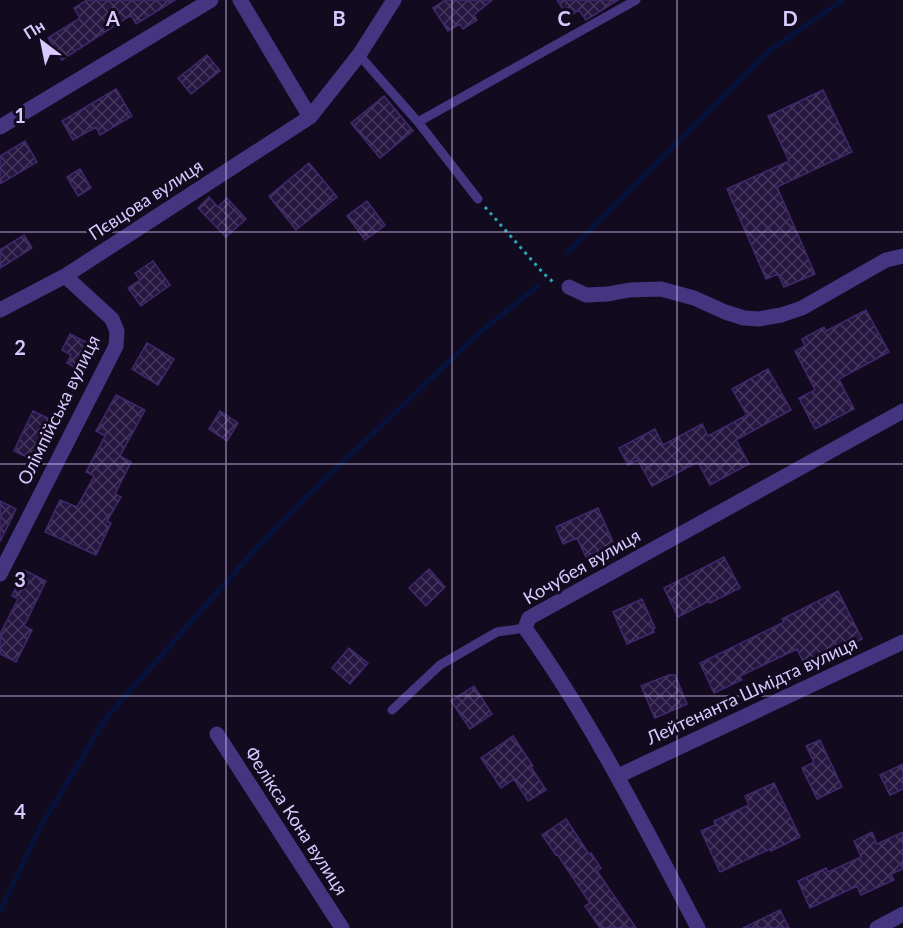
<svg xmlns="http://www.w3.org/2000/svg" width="903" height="928" font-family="Lato,sans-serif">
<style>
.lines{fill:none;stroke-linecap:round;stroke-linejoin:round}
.stream{stroke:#07123c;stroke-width:5}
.building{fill:url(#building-cross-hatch);stroke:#41286e;stroke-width:1.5}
.path{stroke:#29a6b4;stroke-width:3;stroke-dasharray:3 4.5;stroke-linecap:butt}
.lane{stroke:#433580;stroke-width:9}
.street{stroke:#433580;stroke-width:15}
.grid{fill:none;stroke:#d8caff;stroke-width:1.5;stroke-opacity:0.55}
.labels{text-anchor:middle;stroke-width:6;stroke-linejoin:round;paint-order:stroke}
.street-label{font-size:18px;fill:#d8caff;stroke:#120b1f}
.grid-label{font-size:20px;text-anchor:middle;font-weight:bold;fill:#d8caff;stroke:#120b1f;stroke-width:6;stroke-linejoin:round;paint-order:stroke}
</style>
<defs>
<pattern id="building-cross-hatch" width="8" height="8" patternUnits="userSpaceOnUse" patternTransform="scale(1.5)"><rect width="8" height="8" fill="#261741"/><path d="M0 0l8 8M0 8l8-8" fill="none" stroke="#45375e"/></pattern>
</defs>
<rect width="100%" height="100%" fill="#120b1f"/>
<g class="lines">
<path class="stream" d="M 567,253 L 770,50 L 843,0
M 0,912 L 41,826 L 106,718 L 252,553 L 308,495 L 479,333 L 538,286"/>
</g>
<path class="building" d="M 87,0 L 175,0 L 136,24 L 131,15 L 62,60 L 48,38 L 80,18 L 74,8 Z
M 445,0 L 492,0 L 474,15 L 477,20 L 463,29 L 460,24 L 448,31 L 433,8 Z
M 557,0 L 618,0 L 586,20 L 579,10 L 568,17 Z
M 207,55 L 220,71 L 191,94 L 178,78 Z
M 116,89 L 132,116 L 100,135 L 96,127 L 73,140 L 62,121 Z
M 823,90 L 852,152 L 777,187 L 815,274 L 784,287 L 778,274 L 766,279 L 727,189 L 789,161 L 768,116 Z
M 384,96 L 413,131 L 380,158 L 351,123 Z
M 25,141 L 37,162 L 0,184 L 0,156 Z
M 309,163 L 337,197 L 296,230 L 269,196 Z
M 80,169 L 91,188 L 78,196 L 67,177 Z
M 209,197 L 218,207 L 227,198 L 246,219 L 226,237 L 198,208 Z
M 367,201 L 385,225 L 365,240 L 347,216 Z
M 24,235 L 32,248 L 0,268 L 0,250 Z
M 153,261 L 170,285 L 141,306 L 128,288 L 140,280 L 135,273 Z
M 866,310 L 889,352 L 839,379 L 854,409 L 815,429 L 799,398 L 815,390 L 795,351 L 805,346 L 802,339 L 824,327 L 826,331 Z
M 70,334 L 92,345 L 80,370 L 67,363 L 71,355 L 62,350 Z
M 147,343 L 174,359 L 158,385 L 132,369 Z
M 768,369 L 791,410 L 736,440 L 749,464 L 710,485 L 698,462 L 652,486 L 638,460 L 628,465 L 619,448 L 655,429 L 663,445 L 702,424 L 708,436 L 747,415 L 732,389 Z
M 116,395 L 145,410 L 120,456 L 131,462 L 115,494 L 121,497 L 107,521 L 111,523 L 96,555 L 45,532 L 60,500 L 77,507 L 94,476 L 86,472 L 105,436 L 96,431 Z
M 33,411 L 58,423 L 39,463 L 14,451 Z
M 220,411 L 238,423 L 227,441 L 209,429 Z
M 0,501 L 16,509 L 0,542 Z
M 598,508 L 614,544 L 586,557 L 577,538 L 563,544 L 556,527 Z
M 724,557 L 740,588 L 710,603 L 709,601 L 678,617 L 664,588 Z
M 429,569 L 445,587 L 426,606 L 409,588 Z
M 24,570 L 46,581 L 24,626 L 32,630 L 16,662 L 0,654 L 0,634 L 18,599 L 12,596 Z
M 838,591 L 862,639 L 806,667 L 797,649 L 740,676 L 742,680 L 714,693 L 700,663 L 784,622 L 782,619 Z
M 642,599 L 655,628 L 653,629 L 654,632 L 627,644 L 613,612 Z
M 349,648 L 368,663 L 350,684 L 332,668 Z
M 669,675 L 675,675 L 687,704 L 655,718 L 641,686 Z
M 474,686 L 492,714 L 470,729 L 451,701 Z
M 513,736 L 533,766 L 531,767 L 546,790 L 528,801 L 514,779 L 501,788 L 481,758 Z
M 820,740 L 842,787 L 817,799 L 802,768 L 814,762 L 806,746 Z
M 903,764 L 903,789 L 890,795 L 880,775 Z
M 774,783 L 800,837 L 771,851 L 770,849 L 720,872 L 701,831 L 715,825 L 714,821 L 749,805 L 745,796 Z
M 566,819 L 589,854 L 591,853 L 601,868 L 597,871 L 636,928 L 600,928 L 585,906 L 590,903 L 557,854 L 556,855 L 542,835 Z
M 872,832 L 877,844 L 903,832 L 903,869 L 891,874 L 894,880 L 861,895 L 857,886 L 810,908 L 798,881 L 826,868 L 828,872 L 861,857 L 854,841 Z
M 780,910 L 789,928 L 743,928 Z"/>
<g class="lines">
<path class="path" d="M 485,207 L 544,274 L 553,282"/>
<path class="lane" d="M 359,55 L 418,122 L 478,199
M 418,122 L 636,0
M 392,710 L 440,665 L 497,632 L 525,628"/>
<path class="street" d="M 240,0 L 310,117
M 0,127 L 211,0
M 569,287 L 586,295 L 608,294 L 629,290 L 661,289 L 694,298 L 725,312 L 744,318 L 759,319 L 781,315 L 802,308 L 886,260 L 903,256
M 0,310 L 65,276 L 310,117 L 359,55 L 394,0
M 0,574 L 116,346 L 117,331 L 112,319 L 65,276
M 217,734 L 342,928
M 618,776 L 903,642
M 698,928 C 644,826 592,722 525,628 L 529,618 L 903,411
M 877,928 L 903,914"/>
</g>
<path class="grid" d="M 226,0 L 226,928M 452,0 L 452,928M 677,0 L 677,928M 0,232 L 903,232M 0,464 L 903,464M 0,696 L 903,696"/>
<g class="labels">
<g class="street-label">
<text transform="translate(146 200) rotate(-33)" y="6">Пєвцова вулиця</text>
<text transform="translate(59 410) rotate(-64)" y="6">Олімпійська вулиця</text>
<text transform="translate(582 567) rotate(-30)" y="6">Кочубея вулиця</text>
<text transform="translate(752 691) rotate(-25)" y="6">Лейтенанта Шмідта вулиця</text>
<text transform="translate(296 821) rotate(57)" y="6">Фелікса Кона вулиця</text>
</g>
</g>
<g class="grid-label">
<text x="113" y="26">A</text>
<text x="339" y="26">B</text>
<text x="564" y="26">C</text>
<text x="790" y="26">D</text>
<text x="20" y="123">1</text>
<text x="20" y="355">2</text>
<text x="20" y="587">3</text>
<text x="20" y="819">4</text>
</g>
<g transform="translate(42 42) rotate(328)" stroke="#120b1f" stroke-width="4.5" paint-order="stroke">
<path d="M0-4.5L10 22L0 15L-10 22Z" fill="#d8caff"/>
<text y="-9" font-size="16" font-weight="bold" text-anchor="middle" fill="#d8caff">Пн</text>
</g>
</svg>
